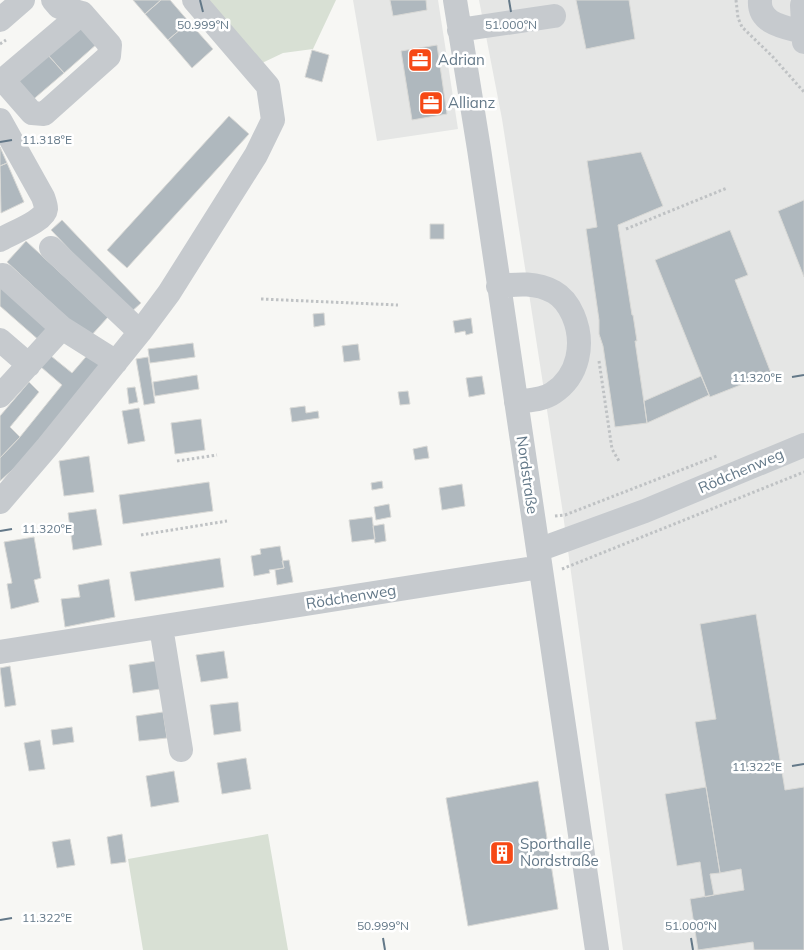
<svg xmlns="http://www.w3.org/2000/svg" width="804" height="950" font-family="Mulish,sans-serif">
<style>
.built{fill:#e5e6e5}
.green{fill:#d8e0d4}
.building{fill:#afb8be;stroke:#d9d9d6}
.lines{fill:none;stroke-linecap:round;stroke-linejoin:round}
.path{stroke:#bfc2c4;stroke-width:3;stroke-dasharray:2.5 2.5;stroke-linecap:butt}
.minor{stroke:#c6cace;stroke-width:24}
.ticks{fill:none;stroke:#637888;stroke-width:2}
.labels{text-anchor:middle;stroke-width:5;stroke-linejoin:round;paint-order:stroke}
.poi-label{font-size:15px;fill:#637888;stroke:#fff;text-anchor:start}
.street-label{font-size:15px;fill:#637888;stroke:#fff}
.ticks-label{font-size:12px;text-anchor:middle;fill:#637888;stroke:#fff;stroke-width:5;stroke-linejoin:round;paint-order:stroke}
</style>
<rect width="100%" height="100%" fill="#f7f7f4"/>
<path class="built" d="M 353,0 L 438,0 L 458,129 L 377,141 Z
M 479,0 L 804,0 L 804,950 L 623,950 L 562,507 L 502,119 Z"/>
<path class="green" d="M 207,0 L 336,0 L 313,49 L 283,53 L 262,63 Z
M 268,834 L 288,950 L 143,950 L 128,859 Z"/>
<path class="building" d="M 133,0 L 161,0 L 145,14 Z
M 161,0 L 170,0 L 189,22 L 168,40 L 145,14 Z
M 390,0 L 426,0 L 427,10 L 393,16 Z
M 576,0 L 629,0 L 635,39 L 586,49 Z
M 189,22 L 213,49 L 192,68 L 168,40 Z
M 83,25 L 98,43 L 64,73 L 48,55 Z
M 437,45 L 447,114 L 412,120 L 401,51 Z
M 312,50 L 329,55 L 322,82 L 305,77 Z
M 48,55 L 64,73 L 29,103 L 14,85 Z
M 229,116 L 249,134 L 127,268 L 107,250 Z
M 0,147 L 7,163 L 0,166 Z
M 641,152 L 663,206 L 618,225 L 632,315 L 633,315 L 637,341 L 635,341 L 647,423 L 615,427 L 603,346 L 599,334 L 599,320 L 586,229 L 597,227 L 587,161 Z
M 7,163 L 24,202 L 1,213 L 0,166 Z
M 804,200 L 804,277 L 778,211 Z
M 62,220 L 141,303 L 130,313 L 51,230 Z
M 430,224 L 444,224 L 444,239 L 430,239 Z
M 730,230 L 748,275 L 735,280 L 771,373 L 710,397 L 655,260 Z
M 26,241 L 108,317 L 89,338 L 7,262 Z
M 0,286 L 51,331 L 41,342 L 0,306 Z
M 324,313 L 325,325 L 314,327 L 313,314 Z
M 471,318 L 473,333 L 466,335 L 465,331 L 455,333 L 453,321 Z
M 193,343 L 195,357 L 150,363 L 148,349 Z
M 358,344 L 360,360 L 344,362 L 342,346 Z
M 91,351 L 103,360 L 42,443 L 0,481 L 0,458 L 20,437 L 62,385 L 41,367 L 51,356 L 72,373 Z
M 148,357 L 155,403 L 144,405 L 136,359 Z
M 197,375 L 199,389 L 155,396 L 153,382 Z
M 482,376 L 485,394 L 469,397 L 466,378 Z
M 701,376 L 709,395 L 647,423 L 644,401 Z
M 29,382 L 39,392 L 10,427 L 20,437 L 0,458 L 0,416 Z
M 135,387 L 138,402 L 129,404 L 127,388 Z
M 408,391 L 410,404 L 400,405 L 398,392 Z
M 305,406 L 306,413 L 318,411 L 319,418 L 292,422 L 290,408 Z
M 139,408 L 145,441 L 128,444 L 122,411 Z
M 201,419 L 205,450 L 175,454 L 171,423 Z
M 427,446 L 429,458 L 415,460 L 413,449 Z
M 89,456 L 94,492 L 64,496 L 59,461 Z
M 382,481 L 383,488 L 372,490 L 371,483 Z
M 209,482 L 213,511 L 123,524 L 119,495 Z
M 462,484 L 465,506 L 442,510 L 439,488 Z
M 389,504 L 391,517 L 376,520 L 374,507 Z
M 96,509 L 102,545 L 73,550 L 68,513 Z
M 372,517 L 375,539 L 352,542 L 349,520 Z
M 384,524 L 386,541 L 375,543 L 373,526 Z
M 34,537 L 41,578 L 34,580 L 39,602 L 11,609 L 7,584 L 12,583 L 4,542 Z
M 280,546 L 284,568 L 269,570 L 270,573 L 254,576 L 251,556 L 261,554 L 260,549 Z
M 220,558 L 224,587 L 135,601 L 130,572 Z
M 289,560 L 293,582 L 277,585 L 275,570 L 284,568 L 282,561 Z
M 109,579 L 115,617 L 65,627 L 61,599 L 80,597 L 78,585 Z
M 756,614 L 785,790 L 804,787 L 804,950 L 754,950 L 753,942 L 698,950 L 690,899 L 744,890 L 741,869 L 720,873 L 706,787 L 695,722 L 716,719 L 700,624 Z
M 224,651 L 228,678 L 201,682 L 196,655 Z
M 156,661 L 160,689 L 133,693 L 129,665 Z
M 10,666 L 16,705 L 5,707 L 0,668 Z
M 238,702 L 241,731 L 214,735 L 210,705 Z
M 163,712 L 167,738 L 139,741 L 136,716 Z
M 72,727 L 74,742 L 53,745 L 51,730 Z
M 40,740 L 45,769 L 29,771 L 24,743 Z
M 246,758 L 251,789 L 222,794 L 217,763 Z
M 174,771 L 179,802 L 151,807 L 146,776 Z
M 538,781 L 558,909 L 468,926 L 446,798 Z
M 706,787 L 720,873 L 710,874 L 714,895 L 705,897 L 700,862 L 677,866 L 665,794 Z
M 122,834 L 126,862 L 111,864 L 107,837 Z
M 70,839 L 75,865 L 57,868 L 52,842 Z"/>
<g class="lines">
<path class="path" d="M 736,0 L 738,18 L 742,27 L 772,56 L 804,92
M 0,44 L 6,40
M 626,229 L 727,188
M 261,299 L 398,305
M 599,361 L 612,449 L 619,461
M 177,461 L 217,455
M 555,516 L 565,515 L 717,456
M 141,535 L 227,521
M 562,569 L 804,472"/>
<path class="minor" d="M 53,0 L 59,7 L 82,13 L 110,45 L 109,56 L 44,114 L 32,113 L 3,80 L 82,13
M 455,0 L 479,149 L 597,950
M 760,0 C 758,24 785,27 803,32
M 804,1 L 802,5 L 804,42
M 0,20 L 23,0
M 459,30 L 554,16
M 0,120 L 43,197 C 44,200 46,205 46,209 C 45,221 11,233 0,240
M 51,248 L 140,332
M 3,275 L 62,328 L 116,362
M 498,286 C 518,284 536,282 554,292 C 563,297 569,306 573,315 C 585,343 579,376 553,393 C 543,400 528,400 516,402
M 0,340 L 29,365
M 0,396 L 62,328
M 0,502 L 48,446 L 140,332 L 169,293 L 256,155 L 273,120 L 268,86 L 194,0
M 538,550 L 645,511 L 804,445
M 161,627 L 181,750
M 0,652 L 540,567"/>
</g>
<path class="ticks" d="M 200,0 L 203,12M 509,0 L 511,12M 0,142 L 12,140M 792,377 L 804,375M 0,531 L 12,529M 792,766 L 804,764M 0,920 L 12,918M 383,938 L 385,950M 691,938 L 693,950"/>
<defs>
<symbol id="office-square" viewBox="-11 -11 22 22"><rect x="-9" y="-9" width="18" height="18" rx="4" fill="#f64815" stroke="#fff"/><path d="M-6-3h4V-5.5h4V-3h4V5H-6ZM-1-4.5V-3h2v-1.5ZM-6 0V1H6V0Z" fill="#fff"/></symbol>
<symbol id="building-square" viewBox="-11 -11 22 22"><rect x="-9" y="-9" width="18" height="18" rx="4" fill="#f64815" stroke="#fff"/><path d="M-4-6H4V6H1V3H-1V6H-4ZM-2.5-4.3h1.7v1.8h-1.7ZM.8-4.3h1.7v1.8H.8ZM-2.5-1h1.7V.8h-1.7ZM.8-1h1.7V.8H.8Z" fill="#fff"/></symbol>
</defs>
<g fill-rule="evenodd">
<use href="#office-square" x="406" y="46" width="28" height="28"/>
<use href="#office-square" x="417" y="89" width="28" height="28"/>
<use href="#building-square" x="488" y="839" width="28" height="28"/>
</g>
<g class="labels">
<g class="poi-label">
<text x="438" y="65">Adrian</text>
<text x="448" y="108">Allianz</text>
<text x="520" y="849">Sporthalle<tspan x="520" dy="17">Nordstraße</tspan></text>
</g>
<g class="street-label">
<text transform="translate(741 471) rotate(-23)" y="5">Rödchenweg</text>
<text transform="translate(527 475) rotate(82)" y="5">Nordstraße</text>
<text transform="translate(351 597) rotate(-9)" y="5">Rödchenweg</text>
</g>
</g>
<g class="ticks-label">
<text x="203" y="29">50.999°N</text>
<text x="511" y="29">51.000°N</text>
<text x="47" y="144">11.318°E</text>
<text x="757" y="382">11.320°E</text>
<text x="47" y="533">11.320°E</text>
<text x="757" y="771">11.322°E</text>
<text x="47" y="922">11.322°E</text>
<text x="383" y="930">50.999°N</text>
<text x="691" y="930">51.000°N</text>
</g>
</svg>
